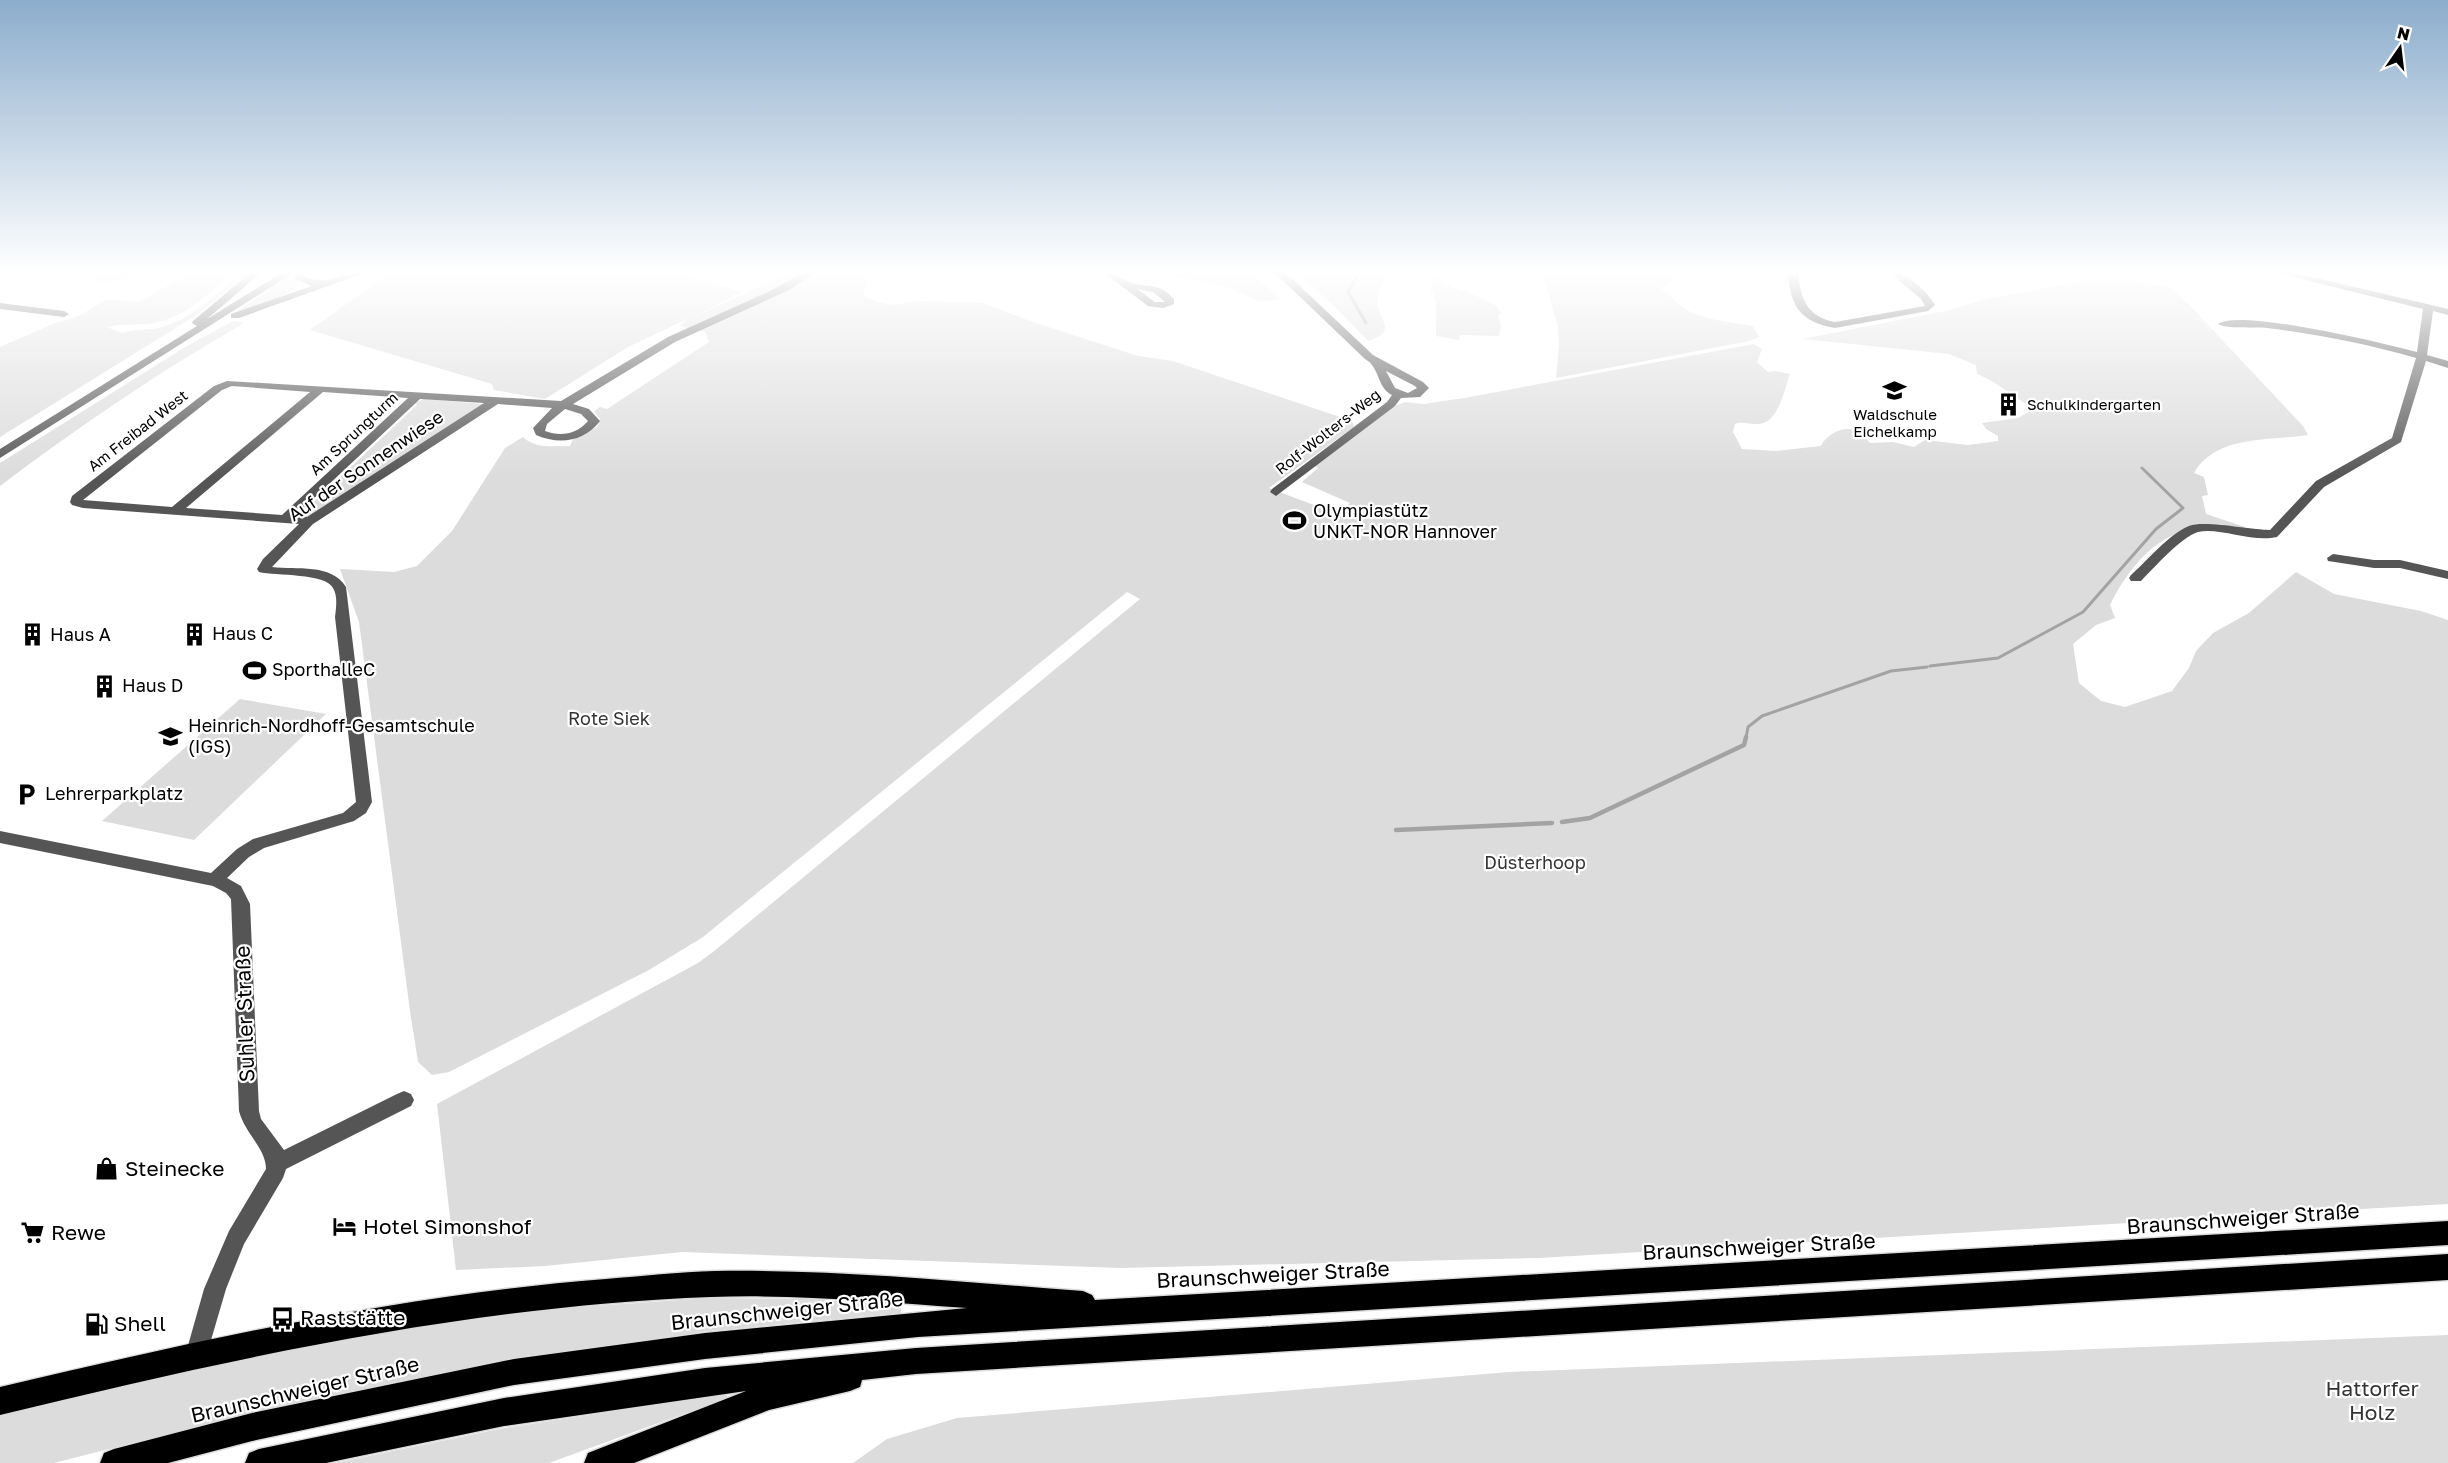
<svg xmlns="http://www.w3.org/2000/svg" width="2448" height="1463" font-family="'Golos Text',sans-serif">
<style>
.green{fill:#dcdcdc}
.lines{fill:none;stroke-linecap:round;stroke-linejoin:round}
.stream-far1{stroke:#a3a3a3;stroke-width:3}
.stream{stroke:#a3a3a3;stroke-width:4.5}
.highway-casing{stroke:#dbdbdb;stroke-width:3}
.minor{fill:#555;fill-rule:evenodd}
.highway{fill:#000;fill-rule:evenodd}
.labels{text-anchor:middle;stroke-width:4.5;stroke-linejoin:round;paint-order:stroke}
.far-poi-label{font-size:15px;fill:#000;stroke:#fff;text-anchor:start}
.far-street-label{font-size:15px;fill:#000;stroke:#fff}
.street-label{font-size:18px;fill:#000;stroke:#fff}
.poi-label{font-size:18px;fill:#000;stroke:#fff;text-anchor:start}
.park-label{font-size:18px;fill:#333;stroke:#fff}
.near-street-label{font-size:21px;fill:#000;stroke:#fff}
.near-poi-label{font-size:21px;fill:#000;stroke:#fff;text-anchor:start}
.near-park-label{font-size:21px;fill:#333;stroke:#fff}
</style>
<rect width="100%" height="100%" fill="#fff"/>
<path class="green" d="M 93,272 L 153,272 C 145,276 110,282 99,282 L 95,278 L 98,274 Z
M 191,272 L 236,272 C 213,289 187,316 158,322 C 142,326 124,323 107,327 L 122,333 C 138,328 148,331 163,327 C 193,318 218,292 243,272 L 251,272 L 195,316 L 0,437 L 0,347 L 55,323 L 79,316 L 107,299 L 140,302 Z
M 391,272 L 675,272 L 742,292 L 689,319 L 792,272 L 872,272 L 863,291 L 865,297 L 877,302 L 893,305 L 918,301 L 983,303 L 1033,322 L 1138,356 L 1173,361 L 1352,421 L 1354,427 L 1269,488 L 1338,514 L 1350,503 L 1302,482 L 1318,468 L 1314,465 L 1391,408 L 1405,402 L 1423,404 L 1464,398 L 1754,344 L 1762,349 L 1757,362 L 1768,372 L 1775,371 L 1790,374 C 1784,390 1779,422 1759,424 C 1750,425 1744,421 1735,424 L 1733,432 L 1742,449 L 1776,451 L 1821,446 C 1827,433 1846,424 1860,432 C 1863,433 1867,440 1870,443 L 1893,442 L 1914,447 L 1925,440 L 1968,445 L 1998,441 L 1998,436 L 1986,429 L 1982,423 L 2018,418 L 2032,410 L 2031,407 C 2012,396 1998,382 1977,374 L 1976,365 L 1949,354 L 1803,339 L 1950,310 L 1985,299 L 2097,279 L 2124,280 L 2163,286 L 2173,289 L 2193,309 L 2303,426 L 2308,435 C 2271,441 2216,434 2194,473 L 2204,477 L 2208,495 L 2202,496 L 2206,514 L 2245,527 L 2243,531 C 2227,531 2208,528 2192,530 C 2153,535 2126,573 2110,605 L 2115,618 L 2096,625 L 2073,644 L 2079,683 L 2101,701 L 2125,707 L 2172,691 L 2189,668 L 2196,651 L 2213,633 L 2249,613 L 2296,572 L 2334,594 L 2421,611 L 2448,620 L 2448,1204 L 1539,1258 L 1120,1268 L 682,1252 L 545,1266 L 456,1270 L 437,1104 L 698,963 L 713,952 L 1140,599 L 1127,592 L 703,937 L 649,970 L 449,1072 L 432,1075 L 418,1062 L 410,1011 L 359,622 L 340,569 L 394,572 L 417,566 L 452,531 L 505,448 L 523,437 C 535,449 554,446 570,446 L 573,439 L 597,427 L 600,419 L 594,411 L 600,407 L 607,409 L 709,342 L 705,332 L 680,326 L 687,319 L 628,347 L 545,399 L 494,390 L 492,384 L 310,330 Z
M 1118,272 L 1250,272 L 1280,299 L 1260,302 L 1230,288 L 1202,281 L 1156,274 Z
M 1295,272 L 1388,272 C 1383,280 1378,290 1377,299 C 1377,320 1400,331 1368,341 L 1331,303 Z
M 1535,272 L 1685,272 L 1660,289 C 1670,294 1673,300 1682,307 C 1701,320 1731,322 1753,326 L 1759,337 L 1749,341 L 1556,378 L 1559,346 L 1558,327 L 1543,274 Z
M 294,273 L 295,279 L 300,283 L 279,299 L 235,313 Z
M 1435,277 L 1441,278 L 1443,284 L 1470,293 L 1497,306 L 1501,314 L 1498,315 L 1501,326 L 1499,336 L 1460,335 L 1459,340 L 1436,336 L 1436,300 L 1434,300 L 1435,292 L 1430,292 Z
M 233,321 L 244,323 C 159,372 78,427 0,486 L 0,463 L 187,346 Z
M 424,399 L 483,404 L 313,515 L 306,517 L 296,514 L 305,510 L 417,405 L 415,403 Z
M 240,699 L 326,714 L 194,840 L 102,821 Z
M 710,1298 L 814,1299 L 901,1306 L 901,1313 L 710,1331 L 519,1360 L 254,1412 L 54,1463 L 0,1463 L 0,1411 L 402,1326 L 550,1309 Z
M 2448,1335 L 2448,1463 L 853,1463 L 887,1439 L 957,1418 L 1509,1372 Z
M 727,1394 L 727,1398 L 549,1463 L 335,1463 L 499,1429 Z"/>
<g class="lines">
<path class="stream-far1" d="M 1360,272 L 1348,292 L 1366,323
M 1930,666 L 1998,658 L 2083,612 L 2156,529 L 2183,508 L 2142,468
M 1746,738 L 1748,727 L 1762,716 L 1891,671 L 1927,667"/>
<path class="stream" d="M 1562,822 L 1590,818 L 1744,745 L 1746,737
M 1396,830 L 1552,823"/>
<defs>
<path id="highway" d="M 2448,1221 L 2448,1245 L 918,1337 L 705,1359 L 514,1385 L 252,1441 L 168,1463 L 100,1463 L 104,1453 L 114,1449 L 252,1413 L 514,1359 L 705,1333 L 967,1308 C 882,1302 796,1294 711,1297 C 470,1306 234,1358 0,1415 L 0,1387 C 200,1340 400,1295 606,1279 C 642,1276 679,1272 715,1271 C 838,1269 961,1282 1083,1291 L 1092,1295 L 1095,1300 Z
M 2448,1254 L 2448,1280 L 916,1374 L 862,1380 L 860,1387 L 850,1391 L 769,1410 L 634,1463 L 584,1463 L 588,1453 L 746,1391 L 504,1426 L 326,1463 L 245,1463 L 249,1453 L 259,1449 L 504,1398 L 705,1368 L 916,1348 Z"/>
</defs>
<use href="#highway" class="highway-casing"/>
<path class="minor" d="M 251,272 L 262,272 L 207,319 L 283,272 L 295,272 L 0,458 L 0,449 L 197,326 L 192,323 L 193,321 Z
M 295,272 L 305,272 L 303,276 C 325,287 344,272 367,272 L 239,318 L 231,318 L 231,314 L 312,286 L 295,279 Z
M 805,272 L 817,272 L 789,290 L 675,342 L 573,404 L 589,409 L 600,421 C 584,442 559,445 536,435 L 533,428 L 552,408 L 498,404 L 313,524 L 272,567 C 297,570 331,563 346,587 L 372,802 L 366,813 L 354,821 L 264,848 L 249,857 L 227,878 L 241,886 L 250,904 L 259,1111 L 261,1119 L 284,1150 L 397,1094 L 404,1091 L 411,1094 L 414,1100 L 411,1106 L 286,1169 L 283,1178 L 244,1244 L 226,1289 L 204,1364 L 196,1367 L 188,1364 L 185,1356 L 204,1289 L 229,1231 L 266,1169 C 266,1148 245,1134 239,1111 L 231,899 L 226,893 L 213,886 L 0,843 L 0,831 L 211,873 L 237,849 L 253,839 L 343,813 L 356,802 L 335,617 C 336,608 338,596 333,588 C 326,573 276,576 259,572 L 257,569 L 263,559 L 299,524 L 83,508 L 72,505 L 70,502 L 72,496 L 214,386 L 227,381 L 561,401 L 668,337 L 768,292 ZM 232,386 L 310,392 L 172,507 L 83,500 L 222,390 ZM 323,392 L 408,398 L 282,515 L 186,508 ZM 420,399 L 484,403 L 307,517 L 295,516 ZM 565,409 L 581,414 L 588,421 C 577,434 561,437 545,431 L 547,424 Z
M 1103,272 C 1116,272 1119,278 1130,282 C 1148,289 1158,281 1174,299 L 1174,304 L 1163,308 L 1148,306 ZM 1137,289 L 1153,292 L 1165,302 L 1155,302 Z
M 1274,272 L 1285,272 L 1373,355 L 1423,382 L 1429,388 L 1420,397 L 1401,398 L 1395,406 L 1276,496 L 1270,492 L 1272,489 L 1387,402 L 1392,395 C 1377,388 1380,367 1365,359 ZM 1386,371 L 1415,386 L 1417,388 L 1408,393 L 1395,388 Z
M 1788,272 L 1798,272 C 1800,298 1807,317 1835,322 L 1925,306 L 1921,299 L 1889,272 C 1907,272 1926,290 1935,305 L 1928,311 L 1835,328 C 1800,322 1790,306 1788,272 Z
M 2273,272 L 2291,272 L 2448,309 L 2448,315 L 2433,311 L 2427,355 L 2448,361 L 2448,368 L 2426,361 L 2401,442 L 2324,487 L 2277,537 C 2252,543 2220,527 2198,532 C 2181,537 2154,568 2141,581 L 2131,581 L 2129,578 L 2131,575 C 2148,560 2168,535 2189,526 C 2205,520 2250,530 2270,530 L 2316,481 L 2392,438 L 2416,358 C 2368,344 2317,334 2267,328 C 2256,327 2225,329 2218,324 C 2239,308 2386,344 2417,352 L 2423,309 Z
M 0,303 L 64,311 L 69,314 L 64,317 L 0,309 Z
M 2333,554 L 2374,560 L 2400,560 L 2448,571 L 2448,579 L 2400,568 L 2374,568 L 2328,561 L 2327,558 Z"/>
<use href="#highway" class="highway"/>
</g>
<linearGradient id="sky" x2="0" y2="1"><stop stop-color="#8cadcc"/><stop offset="0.57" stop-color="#fff"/><stop offset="1" stop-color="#fff" stop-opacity="0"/></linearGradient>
<rect width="2448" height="477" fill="url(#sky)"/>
<defs>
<symbol id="school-bare" viewBox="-9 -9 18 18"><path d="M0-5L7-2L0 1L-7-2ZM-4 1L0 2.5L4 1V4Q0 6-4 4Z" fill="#000" stroke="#fff" stroke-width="2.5" paint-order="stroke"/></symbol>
<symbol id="building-bare" viewBox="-9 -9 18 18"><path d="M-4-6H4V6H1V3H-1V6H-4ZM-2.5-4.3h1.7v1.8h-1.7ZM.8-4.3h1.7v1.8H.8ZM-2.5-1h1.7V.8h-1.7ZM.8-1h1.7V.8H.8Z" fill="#000" stroke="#fff" stroke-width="2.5" paint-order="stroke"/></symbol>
<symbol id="stadium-bare" viewBox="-9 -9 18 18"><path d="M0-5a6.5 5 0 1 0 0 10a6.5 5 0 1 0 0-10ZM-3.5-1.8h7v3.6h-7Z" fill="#000" stroke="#fff" stroke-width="2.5" paint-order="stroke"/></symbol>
<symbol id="parking-bare" viewBox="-9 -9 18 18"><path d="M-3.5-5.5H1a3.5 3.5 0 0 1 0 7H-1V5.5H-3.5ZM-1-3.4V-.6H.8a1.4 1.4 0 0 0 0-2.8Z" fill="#000" stroke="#fff" stroke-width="2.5" paint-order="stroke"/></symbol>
<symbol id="shop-bare" viewBox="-9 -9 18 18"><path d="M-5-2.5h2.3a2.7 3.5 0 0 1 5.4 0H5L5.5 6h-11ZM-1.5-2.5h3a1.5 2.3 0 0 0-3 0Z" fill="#000" stroke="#fff" stroke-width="2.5" paint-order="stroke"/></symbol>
<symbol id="hotel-bare" viewBox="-9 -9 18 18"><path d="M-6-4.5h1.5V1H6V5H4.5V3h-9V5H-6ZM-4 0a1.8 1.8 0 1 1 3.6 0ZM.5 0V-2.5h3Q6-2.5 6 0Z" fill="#000" stroke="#fff" stroke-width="2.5" paint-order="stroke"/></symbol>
<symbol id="supermarket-bare" viewBox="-9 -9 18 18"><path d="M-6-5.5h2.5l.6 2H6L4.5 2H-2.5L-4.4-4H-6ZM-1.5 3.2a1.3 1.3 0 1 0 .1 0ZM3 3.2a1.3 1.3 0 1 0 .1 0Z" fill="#000" stroke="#fff" stroke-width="2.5" paint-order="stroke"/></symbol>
<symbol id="bus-bare" viewBox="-9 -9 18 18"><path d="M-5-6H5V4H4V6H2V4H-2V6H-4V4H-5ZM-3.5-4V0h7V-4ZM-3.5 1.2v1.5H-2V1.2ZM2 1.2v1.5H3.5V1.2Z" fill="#000" stroke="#fff" stroke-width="2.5" paint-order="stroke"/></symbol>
<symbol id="fuel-bare" viewBox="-9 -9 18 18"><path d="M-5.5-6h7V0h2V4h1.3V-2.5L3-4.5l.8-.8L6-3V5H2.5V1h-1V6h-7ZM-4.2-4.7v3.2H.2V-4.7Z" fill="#000" stroke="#fff" stroke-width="2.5" paint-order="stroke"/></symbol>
</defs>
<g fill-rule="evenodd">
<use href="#school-bare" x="1878" y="374" width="33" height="33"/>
<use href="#building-bare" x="1992" y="388" width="33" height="33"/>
<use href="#stadium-bare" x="1278" y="504" width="33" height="33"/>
<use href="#building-bare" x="178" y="618" width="33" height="33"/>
<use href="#building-bare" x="16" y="618" width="33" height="33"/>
<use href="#stadium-bare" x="238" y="654" width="33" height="33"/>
<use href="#building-bare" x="88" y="670" width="33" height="33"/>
<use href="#school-bare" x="154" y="720" width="33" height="33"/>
<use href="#parking-bare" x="10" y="778" width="33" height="33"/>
<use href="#shop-bare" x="90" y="1152" width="33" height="33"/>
<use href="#hotel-bare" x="328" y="1210" width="33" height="33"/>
<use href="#supermarket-bare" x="16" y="1216" width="33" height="33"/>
<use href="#bus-bare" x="266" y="1302" width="33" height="33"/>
<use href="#fuel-bare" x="80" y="1308" width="33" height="33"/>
</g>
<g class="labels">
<g class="far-poi-label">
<text x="2027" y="410">Schulkindergarten</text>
<text x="1895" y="420" text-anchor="middle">Waldschule<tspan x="1895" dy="17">Eichelkamp</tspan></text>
</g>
<g class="far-street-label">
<text transform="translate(138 431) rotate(-38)" y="5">Am Freibad West</text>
<text transform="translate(1328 432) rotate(-38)" y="5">Rolf-Wolters-Weg</text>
<text transform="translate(354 434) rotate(-43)" y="5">Am Sprungturm</text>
</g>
<g class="street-label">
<text transform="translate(366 466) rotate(-34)" y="6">Auf der Sonnenwiese</text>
</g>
<g class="poi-label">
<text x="1313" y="517">Olympiastütz<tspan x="1313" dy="21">UNKT-NOR Hannover</tspan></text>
<text x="212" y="640">Haus C</text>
<text x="50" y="641">Haus A</text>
<text x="272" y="676">SporthalleC</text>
<text x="122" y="692">Haus D</text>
<text x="188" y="732">Heinrich-Nordhoff-Gesamtschule<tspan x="188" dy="21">(IGS)</tspan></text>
<text x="45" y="800">Lehrerparkplatz</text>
</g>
<g class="park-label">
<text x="609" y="725">Rote Siek</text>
<text x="1535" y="869">Düsterhoop</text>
</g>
<g class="near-street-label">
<text transform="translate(245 1014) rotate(-92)" y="7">Suhler Straße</text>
<text transform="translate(2243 1219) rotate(-4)" y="7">Braunschweiger Straße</text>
<text transform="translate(1759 1247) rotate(-3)" y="7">Braunschweiger Straße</text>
<text transform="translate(1273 1275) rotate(-3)" y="7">Braunschweiger Straße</text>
<text transform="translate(787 1311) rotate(-6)" y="7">Braunschweiger Straße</text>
<text transform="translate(305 1390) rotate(-13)" y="7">Braunschweiger Straße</text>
</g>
<g class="near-poi-label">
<text x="125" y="1176">Steinecke</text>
<text x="363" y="1234">Hotel Simonshof</text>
<text x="51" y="1240">Rewe</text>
<text x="300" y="1325">Raststätte</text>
<text x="114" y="1331">Shell</text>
</g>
<g class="near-park-label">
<text x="2372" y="1396">Hattorfer<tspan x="2372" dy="24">Holz</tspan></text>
</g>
</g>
<g transform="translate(2400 48) rotate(14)" stroke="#ffffff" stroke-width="4.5" paint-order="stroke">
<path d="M0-4.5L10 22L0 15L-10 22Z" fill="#000000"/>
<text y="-9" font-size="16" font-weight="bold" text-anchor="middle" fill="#000000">N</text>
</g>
</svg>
